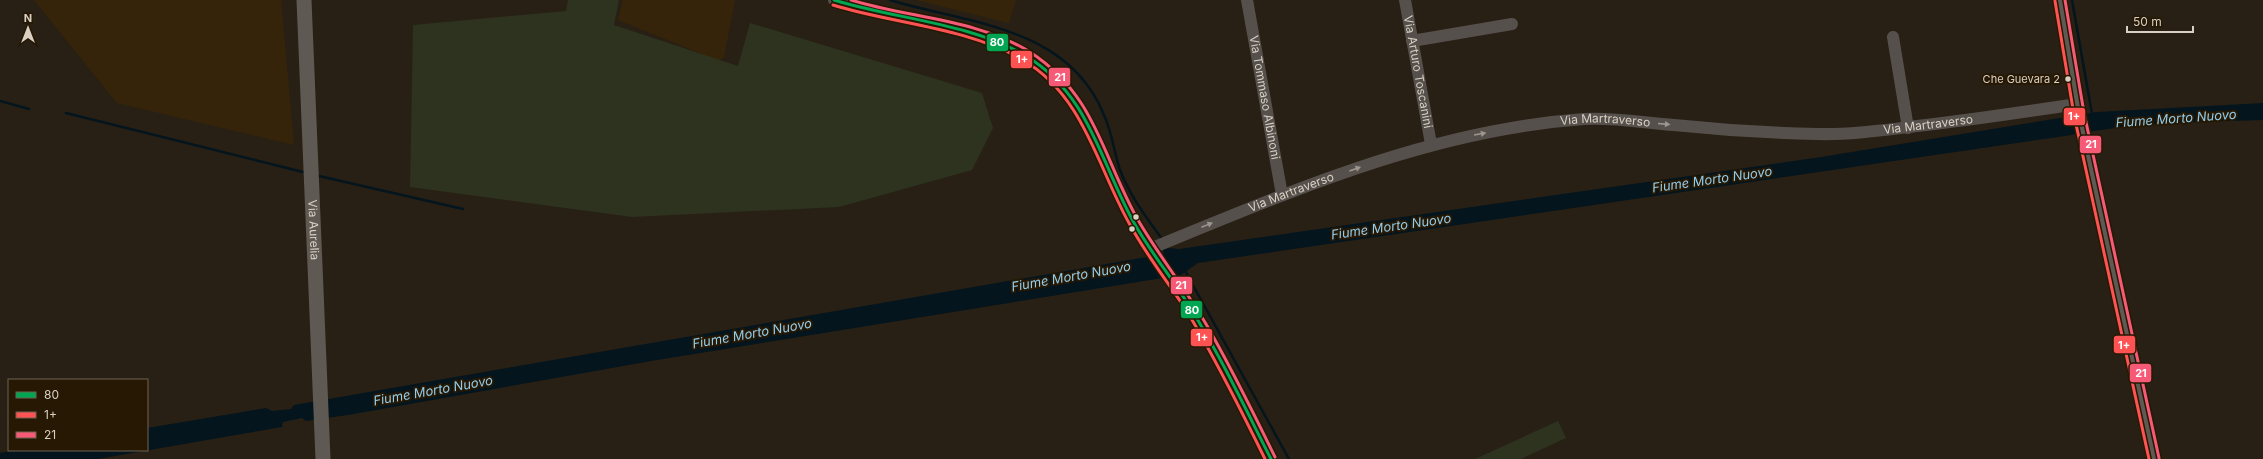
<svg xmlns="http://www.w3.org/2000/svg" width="2263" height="459" font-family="Inter,sans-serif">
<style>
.built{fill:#36240a}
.green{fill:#2d331f}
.water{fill:#04151e}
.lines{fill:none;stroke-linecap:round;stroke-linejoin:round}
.stream{stroke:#04151e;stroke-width:2.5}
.minor{stroke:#56504d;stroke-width:12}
.major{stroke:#5f5954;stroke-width:15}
.bus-1-casing{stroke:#261803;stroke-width:6}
.bus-2-casing{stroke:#261803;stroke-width:6}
.bus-3-casing{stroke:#261803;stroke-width:6}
.bus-1{stroke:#00a651;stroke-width:3}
.bus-2{stroke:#ff5353;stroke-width:3}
.bus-3{stroke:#f75a77;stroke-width:3}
.oneway{fill:#9e968e}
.bus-dot{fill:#d9d0c3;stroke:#261803;stroke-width:1.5}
.labels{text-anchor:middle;stroke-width:4;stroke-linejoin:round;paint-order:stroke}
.bus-label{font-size:11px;fill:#d9d0c3;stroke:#261803;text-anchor:end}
.street-label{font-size:12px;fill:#d9d0c3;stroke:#261803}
.water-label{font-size:13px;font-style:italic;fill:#92cdec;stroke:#261803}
.line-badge{stroke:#261803;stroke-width:1.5}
.badge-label{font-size:11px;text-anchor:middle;font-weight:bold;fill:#fff}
</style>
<rect width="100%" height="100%" fill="#282014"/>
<path class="built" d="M 34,0 L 281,0 L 294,145 L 117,103 Z
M 623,0 L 735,0 L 724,57 L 720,60 L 714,59 L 618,20 Z
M 917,0 L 1016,0 L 1009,23 Z"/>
<path class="green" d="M 568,0 L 619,0 L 614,25 L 738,66 L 750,23 L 982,93 L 993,128 L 972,170 L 839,207 L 632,217 L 410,187 L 413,25 L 566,11 Z
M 1558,421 L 1566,438 L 1521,459 L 1475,459 Z"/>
<path class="water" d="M 2263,103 L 2263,120 C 2199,122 2135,122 2072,135 L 1198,263 L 1181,275 L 657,360 L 348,415 L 306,421 L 302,418 L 283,422 L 282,427 L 98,459 L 0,459 L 0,453 L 16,450 L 147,450 L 147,428 L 266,408 L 272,411 L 291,409 L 294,405 L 1164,254 L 1163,250 L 1169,248 L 1179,249 L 1821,157 L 2097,112 Z"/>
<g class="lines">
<path class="stream" d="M 890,0 C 969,24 1068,26 1104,115 C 1112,132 1114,152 1120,170 C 1130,196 1146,217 1162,239
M 2072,0 L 2092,114
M 0,101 L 29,109
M 66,113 L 303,172
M 319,176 L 463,209
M 1184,269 L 1289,459"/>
<g class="minor">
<path d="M 834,0 C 893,21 974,25 1026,56 C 1096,99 1096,156 1133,221 C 1150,251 1173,279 1191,309 C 1221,357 1245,408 1271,459"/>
<path id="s1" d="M 1247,0 L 1282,195"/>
<path id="s2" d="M 1405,0 L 1431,144"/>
<path d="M 1893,37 L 1908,128"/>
<path d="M 1412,41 L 1512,24"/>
<path id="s3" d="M 1152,248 C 1292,191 1430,130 1584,119 C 1613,117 1645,123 1674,125 C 1722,130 1769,133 1817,134 C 1850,135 1884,130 1917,126 C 1971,120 2024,112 2077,104"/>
</g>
<g class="major">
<path id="s4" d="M 304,0 L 323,459"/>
<path d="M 2060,0 L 2079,114 L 2154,459"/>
</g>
<defs>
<path id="bus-1" d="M 834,0 C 895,19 971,23 1026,56 C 1089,94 1100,161 1133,221 C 1150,252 1173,279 1191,309 C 1221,357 1245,408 1271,459"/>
<path id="bus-2" d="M 2055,1 L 2074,115 L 2149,459
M 833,5 C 894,24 966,27 1023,60 C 1084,96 1097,166 1129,223 C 1146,255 1169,283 1188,313 C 1216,360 1241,410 1265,459"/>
<path id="bus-3" d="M 851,0 C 909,18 977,19 1030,52 C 1097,96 1102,157 1138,220 C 1159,256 1185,288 1206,324 C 1231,367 1253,412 1275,457
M 2065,0 L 2084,113 L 2159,458"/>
</defs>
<use href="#bus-1" class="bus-1-casing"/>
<use href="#bus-2" class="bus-2-casing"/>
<use href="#bus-3" class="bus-3-casing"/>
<use href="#bus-1" class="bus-1"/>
<use href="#bus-2" class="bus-2"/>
<use href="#bus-3" class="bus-3"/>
</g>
<defs><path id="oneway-solid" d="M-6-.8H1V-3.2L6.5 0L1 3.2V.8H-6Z"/></defs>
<g class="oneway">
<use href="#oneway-solid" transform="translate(1664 124) rotate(5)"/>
<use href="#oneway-solid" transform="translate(1480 134) rotate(-10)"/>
<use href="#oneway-solid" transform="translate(1355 169) rotate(-20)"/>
<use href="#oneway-solid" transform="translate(1207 225) rotate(-22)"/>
</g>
<g class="bus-dot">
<circle cx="2068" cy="79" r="3.5"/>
<circle cx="1136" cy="217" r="3.5"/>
<circle cx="1132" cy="229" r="3.5"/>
</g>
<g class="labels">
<g class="bus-label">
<text x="2060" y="83">Che Guevara 2</text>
</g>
<g class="street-label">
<text dy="4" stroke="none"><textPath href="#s2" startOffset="73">Via Arturo Toscanini</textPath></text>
<text dy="4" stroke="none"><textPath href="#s1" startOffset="99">Via Tommaso Albinoni</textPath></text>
<text dy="4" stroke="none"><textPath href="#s3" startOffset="474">Via Martraverso</textPath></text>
<text dy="4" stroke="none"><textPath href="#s3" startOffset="798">Via Martraverso</textPath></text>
<text dy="4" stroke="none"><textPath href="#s3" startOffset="150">Via Martraverso</textPath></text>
<text dy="4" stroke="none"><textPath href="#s4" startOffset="230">Via Aurelia</textPath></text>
</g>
<g class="water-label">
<text transform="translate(2176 118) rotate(-4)" y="5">Fiume Morto Nuovo</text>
<text transform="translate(1712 179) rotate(-8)" y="5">Fiume Morto Nuovo</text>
<text transform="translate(1391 226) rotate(-8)" y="5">Fiume Morto Nuovo</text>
<text transform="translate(1071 276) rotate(-10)" y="5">Fiume Morto Nuovo</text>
<text transform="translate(752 333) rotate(-10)" y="5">Fiume Morto Nuovo</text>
<text transform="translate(433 390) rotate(-10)" y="5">Fiume Morto Nuovo</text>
</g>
</g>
<g class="line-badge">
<rect x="986" y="33" width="23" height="19" rx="4" fill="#00a651"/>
<rect x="1010" y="50" width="23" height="19" rx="4" fill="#ff5353"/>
<rect x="1048" y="67" width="23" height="20" rx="4" fill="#f75a77"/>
<rect x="2063" y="107" width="23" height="19" rx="4" fill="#ff5353"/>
<rect x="2079" y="135" width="23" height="19" rx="4" fill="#f75a77"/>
<rect x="1170" y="276" width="23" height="19" rx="4" fill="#f75a77"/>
<rect x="1180" y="300" width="23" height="19" rx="4" fill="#00a651"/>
<rect x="1190" y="328" width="23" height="19" rx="4" fill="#ff5353"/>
<rect x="2113" y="335" width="23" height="19" rx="4" fill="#ff5353"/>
<rect x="2129" y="363" width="23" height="20" rx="4" fill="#f75a77"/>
</g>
<g class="badge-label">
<text x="997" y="46">80</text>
<text x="1022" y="63">1+</text>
<text x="1060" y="81">21</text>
<text x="2074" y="120">1+</text>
<text x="2091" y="148">21</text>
<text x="1181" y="289">21</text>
<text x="1192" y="314">80</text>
<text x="1202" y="341">1+</text>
<text x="2124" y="349">1+</text>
<text x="2141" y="377">21</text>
</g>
<rect x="8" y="379" width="140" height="72" fill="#261803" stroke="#6e6250"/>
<rect x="16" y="392" width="20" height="6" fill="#00a651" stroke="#6e6250"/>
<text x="44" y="399" font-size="12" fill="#d9d0c3">80</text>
<rect x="16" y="412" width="20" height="6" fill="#ff5353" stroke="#6e6250"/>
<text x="44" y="419" font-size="12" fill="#d9d0c3">1+</text>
<rect x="16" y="432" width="20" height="6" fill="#f75a77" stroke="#6e6250"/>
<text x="44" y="439" font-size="12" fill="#d9d0c3">21</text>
<g transform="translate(28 28)" stroke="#261803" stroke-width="3" paint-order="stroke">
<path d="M0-3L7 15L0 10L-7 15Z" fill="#d9d0c3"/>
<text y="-6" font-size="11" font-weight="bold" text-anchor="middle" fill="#d9d0c3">N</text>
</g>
<path d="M2127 26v6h66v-6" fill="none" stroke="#d9d0c3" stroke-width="2"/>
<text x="2133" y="26" font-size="12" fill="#d9d0c3" stroke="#261803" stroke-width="3" paint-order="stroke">50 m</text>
</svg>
